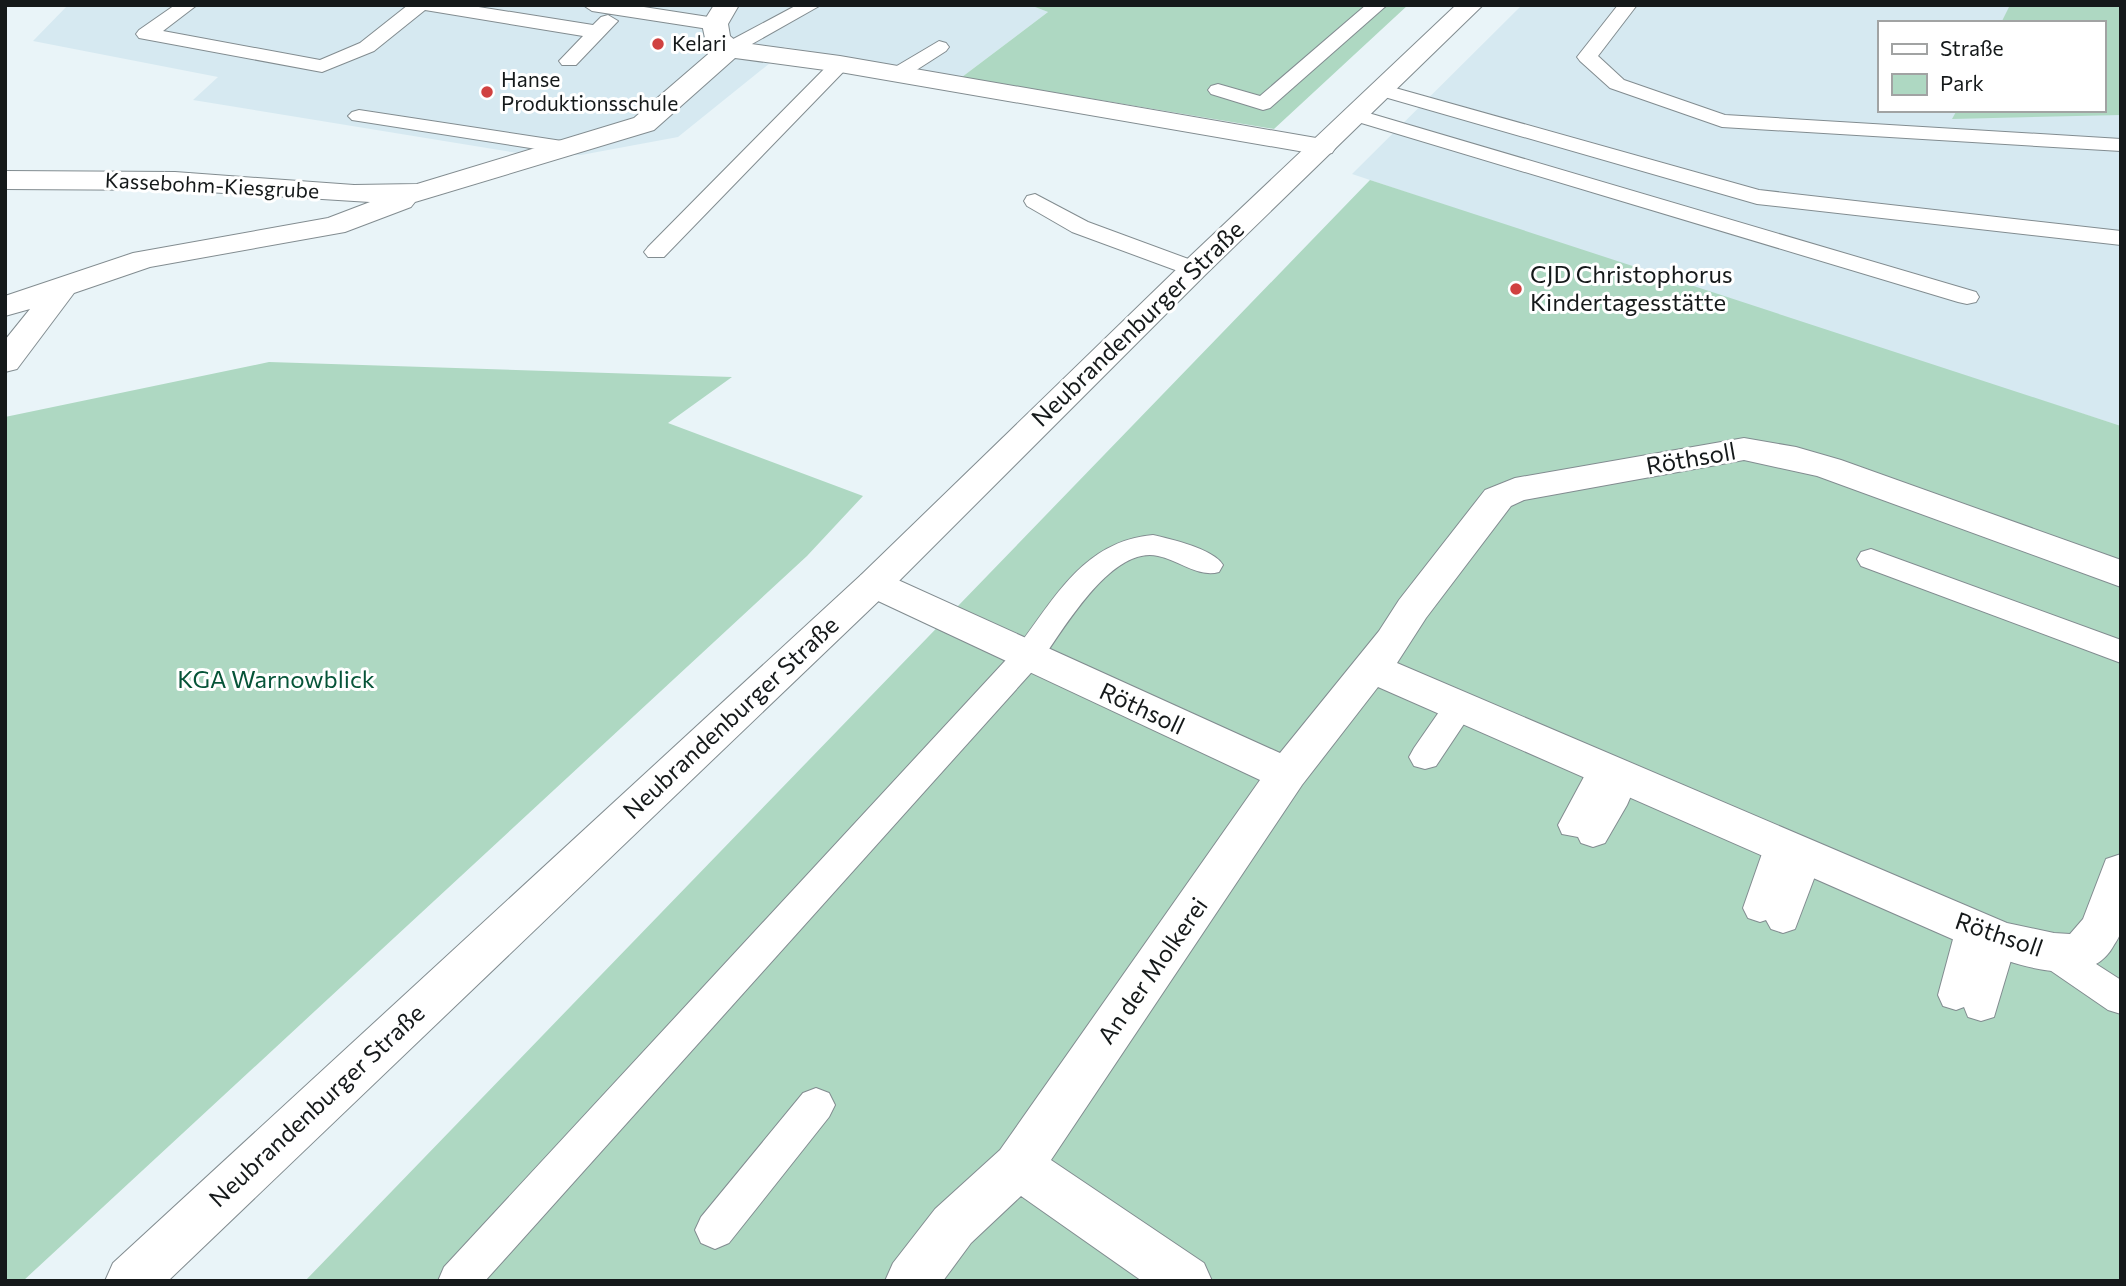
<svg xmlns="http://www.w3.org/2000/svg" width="2126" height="1286" font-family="Commissioner,sans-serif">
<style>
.built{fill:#d6e9f1;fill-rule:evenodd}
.green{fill:#aed8c2}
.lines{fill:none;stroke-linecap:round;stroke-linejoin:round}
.lane-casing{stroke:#828c90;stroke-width:2}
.street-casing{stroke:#828c90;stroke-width:2}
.secondary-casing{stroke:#828c90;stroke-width:2}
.lane{fill:#fff;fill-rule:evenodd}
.street{fill:#fff;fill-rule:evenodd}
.secondary{fill:#fff;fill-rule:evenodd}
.poi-dot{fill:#d04140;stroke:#fff;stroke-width:2.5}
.labels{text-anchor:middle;stroke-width:6;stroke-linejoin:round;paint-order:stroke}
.far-poi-label{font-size:21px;fill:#15191a;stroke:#fff;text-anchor:start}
.far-street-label{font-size:21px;fill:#15191a;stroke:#fff}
.poi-label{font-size:24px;fill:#15191a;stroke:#fff;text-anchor:start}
.street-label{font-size:24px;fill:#15191a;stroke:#fff}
.park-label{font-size:24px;fill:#065438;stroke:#fff}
</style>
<rect width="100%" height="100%" fill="#e9f4f8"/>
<path class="built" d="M 68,5 L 1031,5 L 1048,12 L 962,77 L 784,47 L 770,63 L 678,137 L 581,155 L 524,154 L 193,100 L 218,77 L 33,41 Z
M 1522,5 L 2121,5 L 2121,426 L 1755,309 L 1352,174 ZM 1879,23 L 2103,23 L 2103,110 L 1879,110 Z"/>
<path class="green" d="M 1030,5 L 1408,5 L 1274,129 L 962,77 L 1048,12 Z
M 2010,5 L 2121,5 L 2121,115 L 1952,119 L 1957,110 L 2103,110 L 2103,23 L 2001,23 Z
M 1370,180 L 2121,426 L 2121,1281 L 305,1281 Z
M 269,362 L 732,377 L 668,423 L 863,496 L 807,556 L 23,1281 L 5,1281 L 5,417 Z"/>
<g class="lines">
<defs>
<path id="lane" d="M 175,5 L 197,5 L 163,31 L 320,60 L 360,43 L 408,5 L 466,5 L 593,25 L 601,17 L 608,15 L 618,21 L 576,65 L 562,65 L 559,61 L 583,36 L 425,10 L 374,51 L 322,72 L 139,38 L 136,34 L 139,30 Z
M 583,5 L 631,5 L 715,18 L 725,24 L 715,30 L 592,11 Z
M 797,5 L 821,5 L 736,53 L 722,53 L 719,49 L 722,45 Z
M 1366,5 L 1387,5 L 1270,108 L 1263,110 L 1211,94 L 1208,90 L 1211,86 L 1218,84 L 1260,96 Z
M 1618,5 L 1637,5 L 1598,56 L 1624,80 L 1725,115 L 2121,139 L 2121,151 L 1722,127 L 1610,88 L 1580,61 L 1577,57 Z
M 939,41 L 946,43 L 949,47 L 946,51 L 904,78 L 890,78 L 887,74 L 890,70 Z
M 840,58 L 847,60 L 850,64 L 847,68 L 664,257 L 648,257 L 644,252 L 648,247 L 833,60 Z
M 1381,84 L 1759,190 L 2121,231 L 2121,245 L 1757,204 L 1374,94 L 1371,90 L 1374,86 Z
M 1355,109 L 1976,292 L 1979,297 L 1976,302 L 1967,304 L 1958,302 L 1348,119 L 1344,115 L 1348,111 Z
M 359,110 L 562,141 L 570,142 L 573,147 L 570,152 L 562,153 L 352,120 L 348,116 L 352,112 Z
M 1035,194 L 1088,222 L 1202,264 L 1206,269 L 1202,274 L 1186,274 L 1072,232 L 1027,206 L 1024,201 L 1027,196 Z
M 1153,535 C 1171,539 1214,549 1223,565 L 1219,572 C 1198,578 1179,560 1158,556 C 1111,545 1062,632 1039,664 L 485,1281 L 438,1281 L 444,1267 L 1017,648 C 1055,598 1084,541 1153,535 Z
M 1871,549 L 2121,640 L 2121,663 L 1861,566 L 1857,559 L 1861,552 Z
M 1461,693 L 1472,696 L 1476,704 L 1472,712 L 1436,766 L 1425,769 L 1414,766 L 1409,757 L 1414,748 L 1450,696 Z
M 1604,757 L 1615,760 L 1618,766 L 1634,768 L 1639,777 L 1627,805 L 1605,843 L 1593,847 L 1581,843 L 1578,837 L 1562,834 L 1558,825 L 1593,760 Z
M 1782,832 L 1794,836 L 1798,844 L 1806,842 L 1818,846 L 1823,855 L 1795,929 L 1783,933 L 1771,929 L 1766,920 L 1760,922 L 1748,918 L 1743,908 L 1765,845 L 1770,836 Z
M 1973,914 L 1985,918 L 1990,929 L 2000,926 L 2012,930 L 2017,940 L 1994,1017 L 1981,1021 L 1968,1017 L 1964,1007 L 1956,1010 L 1943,1006 L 1938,995 L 1956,928 L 1961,918 Z
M 2053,939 L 2065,944 L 2121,980 L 2121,1014 L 2108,1010 L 2041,964 L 2036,954 L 2041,944 Z
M 816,1088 L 829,1093 L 835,1105 L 829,1117 L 729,1243 L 715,1249 L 701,1243 L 695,1230 L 701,1217 L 803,1093 Z"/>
<path id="street" d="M 714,5 L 739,5 L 728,24 L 730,36 L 737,42 L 840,56 L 1322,139 L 1332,141 L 1336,147 L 1332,153 L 1322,155 L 840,72 L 735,58 L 654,130 L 415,202 L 411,207 L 345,232 L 150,267 L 74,293 L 17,369 L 5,372 L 5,340 L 30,309 L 5,316 L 5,296 L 133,253 L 328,218 L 370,202 L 175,190 L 5,189 L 5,171 L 175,172 L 354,185 L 417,184 L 634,118 L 714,49 L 705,38 L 702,24 Z
M 1744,438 L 1796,447 L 1841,460 L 2121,560 L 2121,587 L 1817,476 L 1744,460 L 1524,500 L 1511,506 L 1426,618 L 1397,663 L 2007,923 L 2054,933 L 2070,934 L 2083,919 L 2106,859 L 2121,854 C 2121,879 2124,905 2121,930 C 2120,936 2117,940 2114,945 C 2090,991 2021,966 1984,953 L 1378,687 L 1302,785 L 1051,1160 L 1204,1263 L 1212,1281 L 1142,1281 L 1021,1196 L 971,1243 L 943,1281 L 885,1281 L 893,1263 L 935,1209 L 1000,1150 L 1260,780 L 861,593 L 855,584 L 861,575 L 874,571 L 887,575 L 1280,753 L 1379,631 L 1399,600 L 1485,490 L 1515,478 Z"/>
<path id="secondary" d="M 1456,5 L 1483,5 L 1205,275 L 887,593 L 168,1281 L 105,1281 L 113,1263 L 861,575 L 1183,263 Z"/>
</defs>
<use href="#lane" class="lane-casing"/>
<use href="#street" class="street-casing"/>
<use href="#secondary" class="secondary-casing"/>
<use href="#lane" class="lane"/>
<use href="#street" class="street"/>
<use href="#secondary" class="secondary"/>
</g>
<g class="poi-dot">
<circle cx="658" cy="44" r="7"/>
<circle cx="487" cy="92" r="7"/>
<circle cx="1516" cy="289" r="7"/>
</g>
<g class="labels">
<g class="far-poi-label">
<text x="672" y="51">Kelari</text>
<text x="501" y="87">Hanse<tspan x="501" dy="24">Produktionsschule</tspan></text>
</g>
<g class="far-street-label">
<text transform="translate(212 186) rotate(3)" y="7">Kassebohm-Kiesgrube</text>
</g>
<g class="poi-label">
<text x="1530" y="283">CJD Christophorus<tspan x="1530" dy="28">Kindertagesstätte</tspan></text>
</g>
<g class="street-label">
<text transform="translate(1138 324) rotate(-44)" y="8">Neubrandenburger Straße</text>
<text transform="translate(1691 459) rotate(-10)" y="8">Röthsoll</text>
<text transform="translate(1142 709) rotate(25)" y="8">Röthsoll</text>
<text transform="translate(731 718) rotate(-43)" y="8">Neubrandenburger Straße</text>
<text transform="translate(1999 935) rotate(19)" y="8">Röthsoll</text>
<text transform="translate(1153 971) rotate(-55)" y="8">An der Molkerei</text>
<text transform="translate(317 1106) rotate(-43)" y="8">Neubrandenburger Straße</text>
</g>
<g class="park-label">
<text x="276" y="688">KGA Warnowblick</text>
</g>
</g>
<rect width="2126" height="1286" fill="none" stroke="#15191a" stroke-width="14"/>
<rect x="1878" y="21" width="228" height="91" fill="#ffffff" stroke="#a1a3a3" stroke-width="2"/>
<rect x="1892" y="44" width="35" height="10" fill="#ffffff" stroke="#a1a3a3" stroke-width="2"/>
<text x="1940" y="56" font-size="21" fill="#15191a">Straße</text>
<rect x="1892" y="74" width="35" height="21" fill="#aed8c2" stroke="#a1a3a3" stroke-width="2"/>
<text x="1940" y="91" font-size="21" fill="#15191a">Park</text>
</svg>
